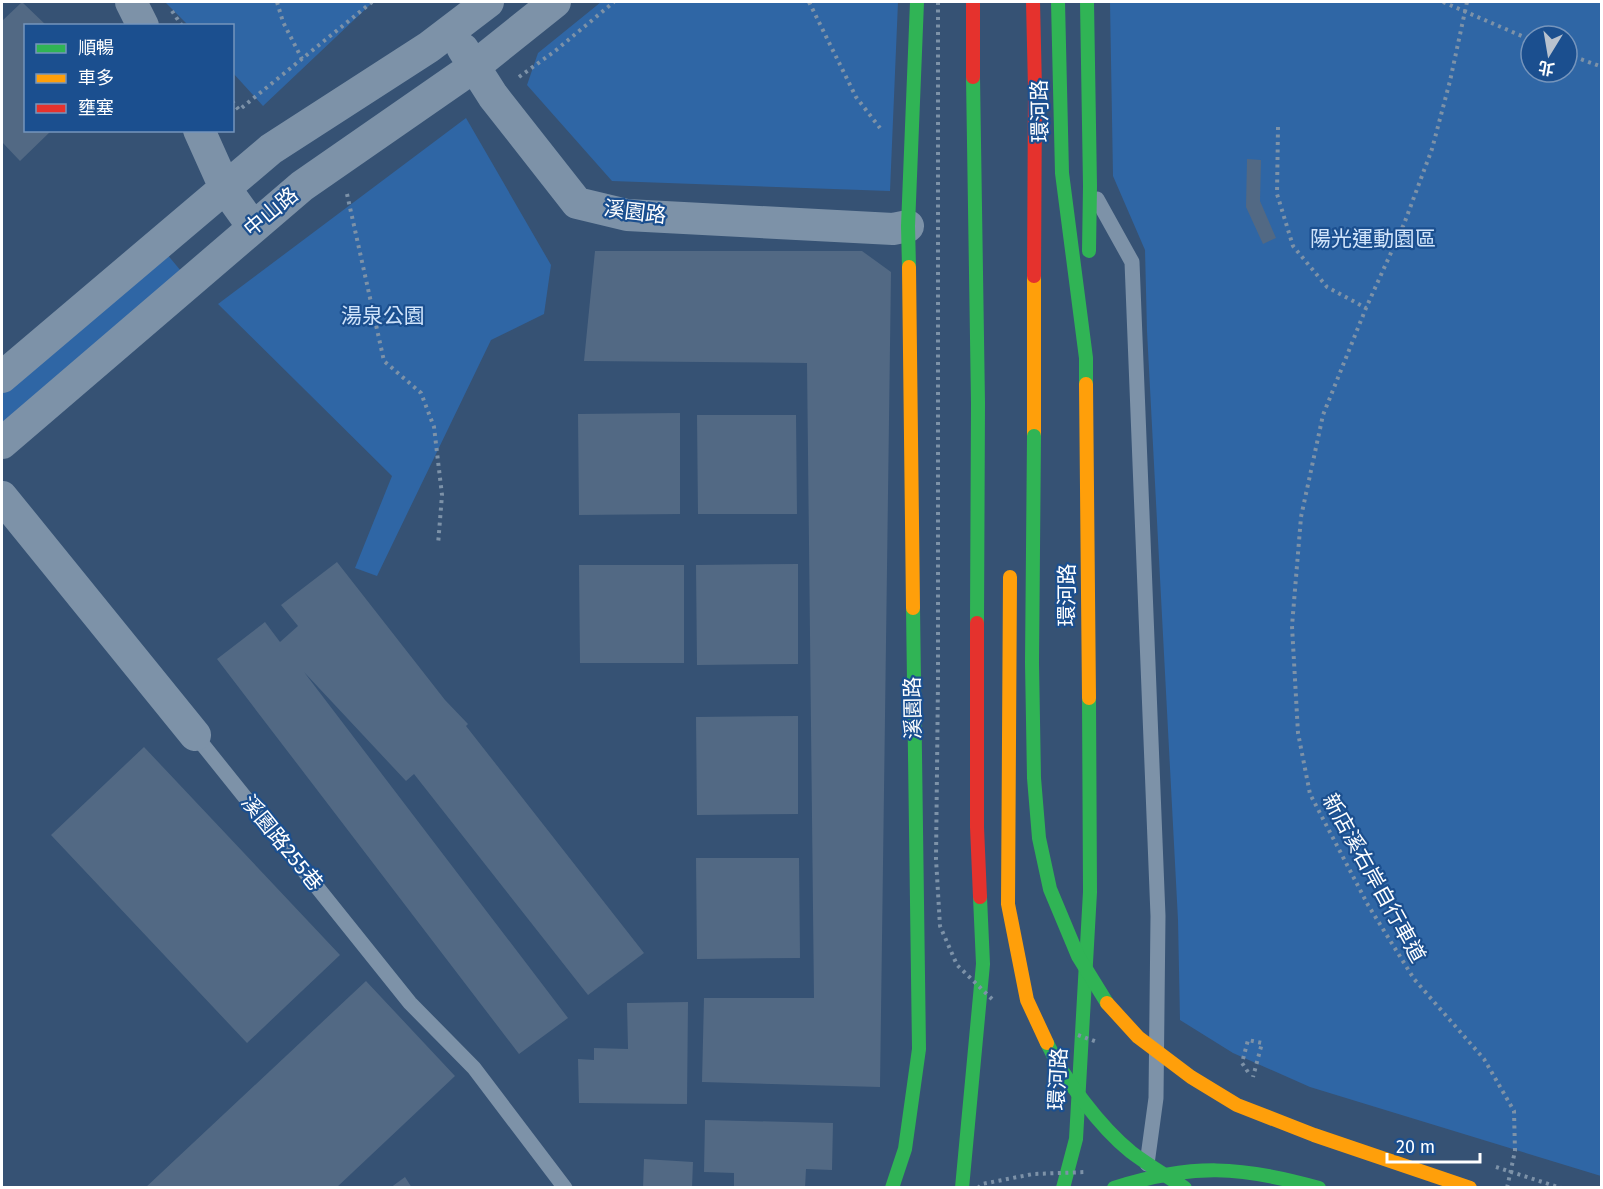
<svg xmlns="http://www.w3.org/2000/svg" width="1603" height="1189" font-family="'Fira Sans','Noto Sans TC',sans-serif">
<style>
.green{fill:#2f66a5;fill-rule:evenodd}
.building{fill:#526984}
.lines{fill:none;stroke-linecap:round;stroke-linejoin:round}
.path{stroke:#7d92a8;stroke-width:4;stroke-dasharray:3 4.5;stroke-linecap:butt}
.lane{stroke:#7d92a8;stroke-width:15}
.street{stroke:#7d92a8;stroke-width:32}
.fast{stroke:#30b455;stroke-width:14}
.slow{stroke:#ff9f0a;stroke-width:14}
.jam{stroke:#e5322d;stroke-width:14}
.path-bridge{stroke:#7d92a8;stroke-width:4;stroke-dasharray:3 4.5;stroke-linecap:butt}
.fast-bridge{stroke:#30b455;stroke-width:14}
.slow-bridge{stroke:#ff9f0a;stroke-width:14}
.labels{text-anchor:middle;stroke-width:4.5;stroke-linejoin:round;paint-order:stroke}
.street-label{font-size:21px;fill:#fff;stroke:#1b4f8f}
.park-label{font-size:21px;fill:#cfe3fa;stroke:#1b4f8f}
</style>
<rect width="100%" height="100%" fill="#365274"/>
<path class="green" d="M 165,2 L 373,2 L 263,106 L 233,73 L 232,26 L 188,25 Z
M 601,2 L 898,2 L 890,191 L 612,181 L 527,85 L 538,53 Z
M 1110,2 L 1601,2 L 1601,1176 L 1310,1087 L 1233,1053 L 1180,1020 L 1178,920 L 1147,331 L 1145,250 L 1113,176 ZM 1531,36 L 1567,36 L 1567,72 L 1531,72 Z
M 466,118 L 551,265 L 544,314 L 491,340 L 377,576 L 355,568 L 392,476 L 218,304 Z
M 166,253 L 181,271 L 2,423 L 2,393 Z"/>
<path class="building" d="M 22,2 L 47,26 L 26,26 L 26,130 L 52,130 L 20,161 L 2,142 L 2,21 Z
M 1247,159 L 1261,160 L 1260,201 L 1276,238 L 1263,244 L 1246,207 Z
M 595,251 L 862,251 L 891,272 L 880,1087 L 702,1082 L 704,998 L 814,998 L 807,363 L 584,361 Z
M 680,413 L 680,514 L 579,515 L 578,414 Z
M 697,415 L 796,415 L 797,514 L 698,514 Z
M 337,562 L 445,700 L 468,724 L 466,726 L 644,953 L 588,995 L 414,774 L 406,781 L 304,672 L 568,1018 L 519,1054 L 217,659 L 265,622 L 280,642 L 298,626 L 281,605 Z
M 798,564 L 798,664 L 697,665 L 696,565 Z
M 579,565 L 684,565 L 684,663 L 580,663 Z
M 798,716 L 798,814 L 697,815 L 696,717 Z
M 144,747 L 340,955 L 247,1043 L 51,835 Z
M 696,858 L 799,858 L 800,958 L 697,959 Z
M 366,981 L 455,1076 L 336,1188 L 145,1188 Z
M 688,1002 L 687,1104 L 579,1103 L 578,1059 L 594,1060 L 594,1048 L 628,1049 L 627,1003 Z
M 705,1120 L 833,1123 L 832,1170 L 806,1169 L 805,1188 L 734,1188 L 734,1173 L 704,1172 Z
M 644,1159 L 693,1162 L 692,1188 L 643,1188 Z
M 405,1177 L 412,1188 L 390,1188 Z"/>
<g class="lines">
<path class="path" d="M 277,2 L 283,22 L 302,59
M 809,2 L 856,97 L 880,128
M 1467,2 L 1450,81 L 1432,149 L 1404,224 L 1366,308 L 1323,415 L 1301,517 L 1292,626 L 1298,733 L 1310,794 L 1368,905 L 1414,979 L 1484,1059 L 1514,1111 L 1515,1151 L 1507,1188
M 172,11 L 182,26
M 1567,54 L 1602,67
M 519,77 L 555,51 L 614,2
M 232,101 L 239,110 L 372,2
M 1278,127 L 1277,194 L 1293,246 L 1327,287 L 1366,308
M 347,194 L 384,361 L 421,393 L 434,427 L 442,495 L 438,545
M 1248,1072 L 1242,1063 L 1248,1040 L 1262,1043 L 1253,1077"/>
<path class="lane" d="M 1097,199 L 1132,262 L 1158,916 L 1156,1098 L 1147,1164
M 195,735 L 410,1003 L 474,1068 L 565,1188"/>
<path class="street" d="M 131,2 L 143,26
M 463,49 L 493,96 L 577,203 L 627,215 L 893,229 L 908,226
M 199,130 L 225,188 L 253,227
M 2,377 L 271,149 L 429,47 L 488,2
M 2,443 L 302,186 L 475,66 L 555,2
M 2,497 L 195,735"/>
<path class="fast" d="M 1058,2 L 1062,173 L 1086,358 L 1086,384
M 1087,2 L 1090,186 L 1089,251
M 973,77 L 978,403 L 977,623
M 909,267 L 908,226 L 917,2
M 892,1188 L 905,1149 L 919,1049 L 913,608
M 962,1188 L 983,964 L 980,897
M 1063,1188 L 1076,1139 L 1090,892 L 1089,698"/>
<path class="slow" d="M 909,267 L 913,608
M 1086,384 L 1089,698
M 1034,436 L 1034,276"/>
<path class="jam" d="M 973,2 L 973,77
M 1033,2 L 1035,89 L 1034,276
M 977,623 L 977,827 L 980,897"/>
<path class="path-bridge" d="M 938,2 L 938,682 L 936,859 L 940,926 L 957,965 L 994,1001
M 1443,2 L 1531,40
M 1078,1035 L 1097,1042
M 1496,1167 L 1561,1188
M 978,1188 L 982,1184 L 1033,1174 L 1086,1172"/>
<path class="fast-bridge" d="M 1034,436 L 1032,663 L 1034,778 L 1039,838 L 1050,889 L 1078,956 L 1107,1003
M 1047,1043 C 1064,1079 1100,1127 1131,1152 C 1148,1165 1167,1176 1185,1188
M 1114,1188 C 1192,1163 1241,1166 1319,1188"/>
<path class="slow-bridge" d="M 1010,577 L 1008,904 L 1027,1000 L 1047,1043
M 1107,1003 L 1138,1037 L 1191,1077 L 1237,1105 L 1314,1135 L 1470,1188"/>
</g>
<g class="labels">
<g class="street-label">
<text transform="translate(1040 111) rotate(-91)" y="7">環河路</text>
<text transform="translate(271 212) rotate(-40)" y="7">中山路</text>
<text transform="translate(635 212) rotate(7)" y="7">溪園路</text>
<text transform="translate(1067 595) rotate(-90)" y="7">環河路</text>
<text transform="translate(913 708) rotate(-91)" y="7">溪園路</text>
<text transform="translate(282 843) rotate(51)" y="7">溪園路255巷</text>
<text transform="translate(1374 878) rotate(61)" y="7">新店溪右岸自行車道</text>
<text transform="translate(1058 1079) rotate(-87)" y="7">環河路</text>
</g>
<g class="park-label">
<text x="1373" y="246">陽光運動園區</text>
<text x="383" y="323">湯泉公園</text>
</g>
</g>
<rect width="1603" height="1189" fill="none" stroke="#ffffff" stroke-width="6"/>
<rect x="24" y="24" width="210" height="108" fill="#1b4f8f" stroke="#7695bc" stroke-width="1.5"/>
<rect x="36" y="44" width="30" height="9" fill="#30b455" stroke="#7695bc" stroke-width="1.5"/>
<text x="78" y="54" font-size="18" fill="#ffffff">順暢</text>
<rect x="36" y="74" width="30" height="9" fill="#ff9f0a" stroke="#7695bc" stroke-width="1.5"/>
<text x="78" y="84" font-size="18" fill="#ffffff">車多</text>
<rect x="36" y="104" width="30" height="9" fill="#e5322d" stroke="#7695bc" stroke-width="1.5"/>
<text x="78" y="114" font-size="18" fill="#ffffff">壅塞</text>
<g transform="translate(1549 54) rotate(191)"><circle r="28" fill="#1b4f8f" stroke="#7695bc" stroke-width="1.5"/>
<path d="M0-4.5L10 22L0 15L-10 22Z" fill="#b9c2ce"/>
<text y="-9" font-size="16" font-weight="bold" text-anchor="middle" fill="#ffffff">北</text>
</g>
<path d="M1387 1153v9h93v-9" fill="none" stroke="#ffffff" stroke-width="3"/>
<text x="1396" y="1153" font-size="18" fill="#ffffff" stroke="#1b4f8f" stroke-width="4.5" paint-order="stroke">20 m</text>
</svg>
